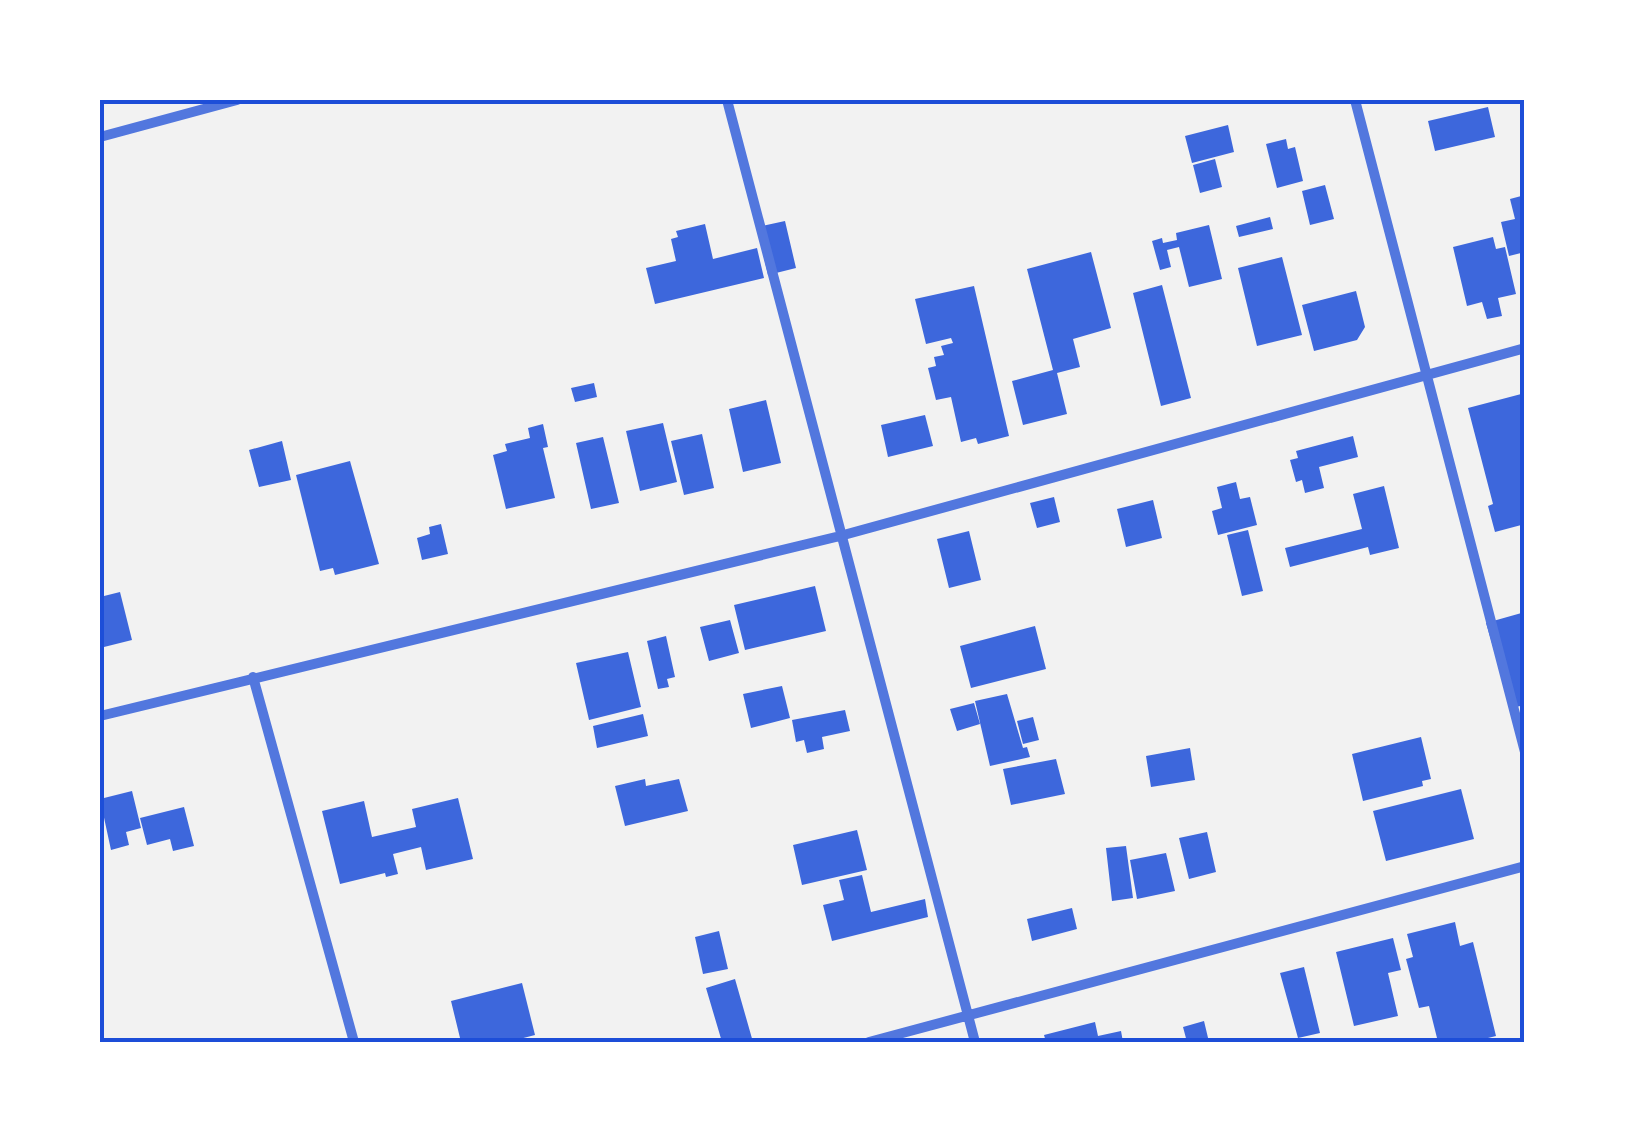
<svg xmlns="http://www.w3.org/2000/svg" width="1625" height="1142" font-family="'Noto Sans',sans-serif">
<style>
.building{fill:#3d67dc}
.lines{fill:none;stroke-linecap:round;stroke-linejoin:round}
.minor{stroke:#5277de;stroke-width:10}
.neatline{fill:none;stroke:#1d4ed8;stroke-width:4}
</style>
<rect width="100%" height="100%" fill="#f2f2f2"/>
<path class="building" d="M 1488,107 L 1495,137 L 1435,151 L 1428,121 Z
M 1228,125 L 1234,152 L 1192,163 L 1185,136 Z
M 1286,139 L 1288,149 L 1295,147 L 1303,181 L 1277,188 L 1266,144 Z
M 1215,159 L 1222,187 L 1200,193 L 1193,165 Z
M 1325,185 L 1334,219 L 1310,225 L 1302,191 Z
M 1525,195 L 1525,252 L 1509,256 L 1501,222 L 1515,219 L 1510,199 Z
M 1270,217 L 1273,229 L 1239,237 L 1236,226 Z
M 785,221 L 796,268 L 768,275 L 757,227 Z
M 705,224 L 713,259 L 757,248 L 764,278 L 655,304 L 646,268 L 676,261 L 671,239 L 678,237 L 676,231 Z
M 1209,225 L 1222,279 L 1189,287 L 1179,247 L 1167,250 L 1171,267 L 1160,270 L 1152,241 L 1162,238 L 1163,243 L 1177,240 L 1176,233 Z
M 1493,237 L 1496,249 L 1505,247 L 1516,294 L 1498,298 L 1502,316 L 1487,319 L 1482,302 L 1467,306 L 1453,247 Z
M 1091,252 L 1111,328 L 1073,339 L 1080,367 L 1057,373 L 1067,414 L 1023,425 L 1012,381 L 1053,370 L 1027,269 Z
M 1282,257 L 1302,335 L 1257,346 L 1238,268 Z
M 1162,285 L 1191,398 L 1161,406 L 1133,293 Z
M 974,286 L 1009,436 L 978,444 L 976,438 L 961,442 L 951,397 L 936,400 L 928,368 L 936,366 L 934,357 L 944,355 L 941,346 L 953,343 L 951,338 L 926,344 L 915,299 Z
M 1356,291 L 1365,327 L 1357,340 L 1314,351 L 1302,305 Z
M 594,383 L 597,397 L 575,402 L 571,388 Z
M 1525,393 L 1525,524 L 1495,532 L 1488,506 L 1493,504 L 1468,408 Z
M 766,400 L 781,463 L 743,472 L 729,409 Z
M 925,415 L 933,446 L 888,457 L 881,425 Z
M 663,423 L 677,482 L 640,491 L 626,431 Z
M 543,424 L 548,447 L 543,448 L 555,498 L 506,509 L 493,455 L 507,451 L 505,444 L 530,438 L 528,428 Z
M 702,434 L 714,488 L 684,495 L 671,441 Z
M 1353,436 L 1358,457 L 1319,467 L 1324,488 L 1305,493 L 1302,480 L 1296,482 L 1290,460 L 1298,458 L 1296,451 Z
M 603,437 L 619,503 L 591,509 L 576,443 Z
M 282,441 L 291,480 L 259,487 L 249,450 Z
M 350,461 L 379,564 L 335,575 L 333,568 L 320,571 L 296,475 Z
M 1236,482 L 1240,499 L 1250,497 L 1257,525 L 1218,535 L 1212,511 L 1222,508 L 1217,487 Z
M 1384,486 L 1399,548 L 1370,555 L 1368,547 L 1290,567 L 1285,548 L 1362,529 L 1353,494 Z
M 1054,497 L 1060,522 L 1037,528 L 1030,503 Z
M 1153,500 L 1162,538 L 1126,547 L 1117,509 Z
M 441,524 L 448,554 L 422,560 L 417,538 L 430,534 L 429,527 Z
M 1248,530 L 1263,591 L 1242,596 L 1227,535 Z
M 969,531 L 981,580 L 949,588 L 937,539 Z
M 815,586 L 826,631 L 745,650 L 734,605 Z
M 120,592 L 132,640 L 100,648 L 100,597 Z
M 1525,612 L 1525,653 L 1521,654 L 1525,670 L 1525,705 L 1511,708 L 1486,623 Z
M 730,620 L 739,653 L 709,661 L 700,627 Z
M 1035,626 L 1046,669 L 971,688 L 960,646 Z
M 666,636 L 675,677 L 667,679 L 669,687 L 658,689 L 647,641 Z
M 628,652 L 641,707 L 589,720 L 576,663 Z
M 782,686 L 790,718 L 751,728 L 743,694 Z
M 1007,694 L 1023,748 L 1027,747 L 1030,757 L 990,766 L 975,701 Z
M 974,703 L 980,724 L 957,731 L 950,709 Z
M 845,710 L 850,731 L 822,737 L 824,749 L 807,753 L 804,740 L 796,742 L 792,720 Z
M 643,714 L 648,736 L 597,748 L 593,726 Z
M 1033,717 L 1039,740 L 1023,744 L 1017,721 Z
M 1421,737 L 1431,779 L 1422,781 L 1423,786 L 1363,801 L 1352,754 Z
M 1190,748 L 1195,780 L 1151,787 L 1146,756 Z
M 1056,759 L 1065,794 L 1011,805 L 1003,769 Z
M 645,779 L 646,786 L 679,779 L 688,811 L 625,826 L 615,786 Z
M 1461,789 L 1474,839 L 1386,861 L 1373,811 Z
M 132,791 L 141,828 L 126,832 L 129,845 L 111,850 L 100,799 Z
M 458,798 L 473,859 L 426,870 L 421,847 L 393,854 L 398,874 L 386,877 L 385,873 L 340,884 L 322,811 L 364,801 L 372,837 L 416,827 L 412,809 Z
M 184,807 L 194,846 L 173,851 L 170,839 L 147,845 L 140,818 Z
M 857,830 L 867,870 L 802,885 L 793,845 Z
M 1207,832 L 1216,872 L 1189,879 L 1179,838 Z
M 1126,846 L 1133,898 L 1112,901 L 1106,848 Z
M 1166,853 L 1175,891 L 1137,899 L 1130,860 Z
M 862,875 L 871,912 L 925,899 L 928,917 L 832,941 L 823,905 L 844,900 L 839,880 Z
M 1072,908 L 1077,929 L 1032,941 L 1027,919 Z
M 1455,922 L 1460,946 L 1473,942 L 1496,1036 L 1472,1042 L 1438,1042 L 1429,1006 L 1419,1008 L 1406,959 L 1413,957 L 1407,934 Z
M 719,931 L 728,969 L 703,974 L 695,937 Z
M 1393,938 L 1401,970 L 1388,973 L 1398,1016 L 1354,1026 L 1336,952 Z
M 1304,967 L 1320,1033 L 1298,1038 L 1280,973 Z
M 735,979 L 753,1042 L 722,1042 L 706,988 Z
M 522,983 L 535,1035 L 508,1042 L 461,1042 L 451,1001 Z
M 1204,1021 L 1209,1042 L 1187,1042 L 1183,1027 Z
M 1095,1022 L 1098,1036 L 1121,1031 L 1123,1042 L 1046,1042 L 1044,1035 Z"/>
<g class="lines">
<path class="minor" d="M 727,100 L 975,1042
M 1355,100 L 1525,752
M 100,137 L 237,100
M 253,677 L 354,1042
M 100,716 L 840,536 L 1525,348
M 869,1042 L 1525,866"/>
</g>
<rect width="1625" height="1142" fill="none" stroke="#ffffff" stroke-width="205"/>
<rect x="102" y="102" width="1420" height="938" class="neatline"/>
</svg>
